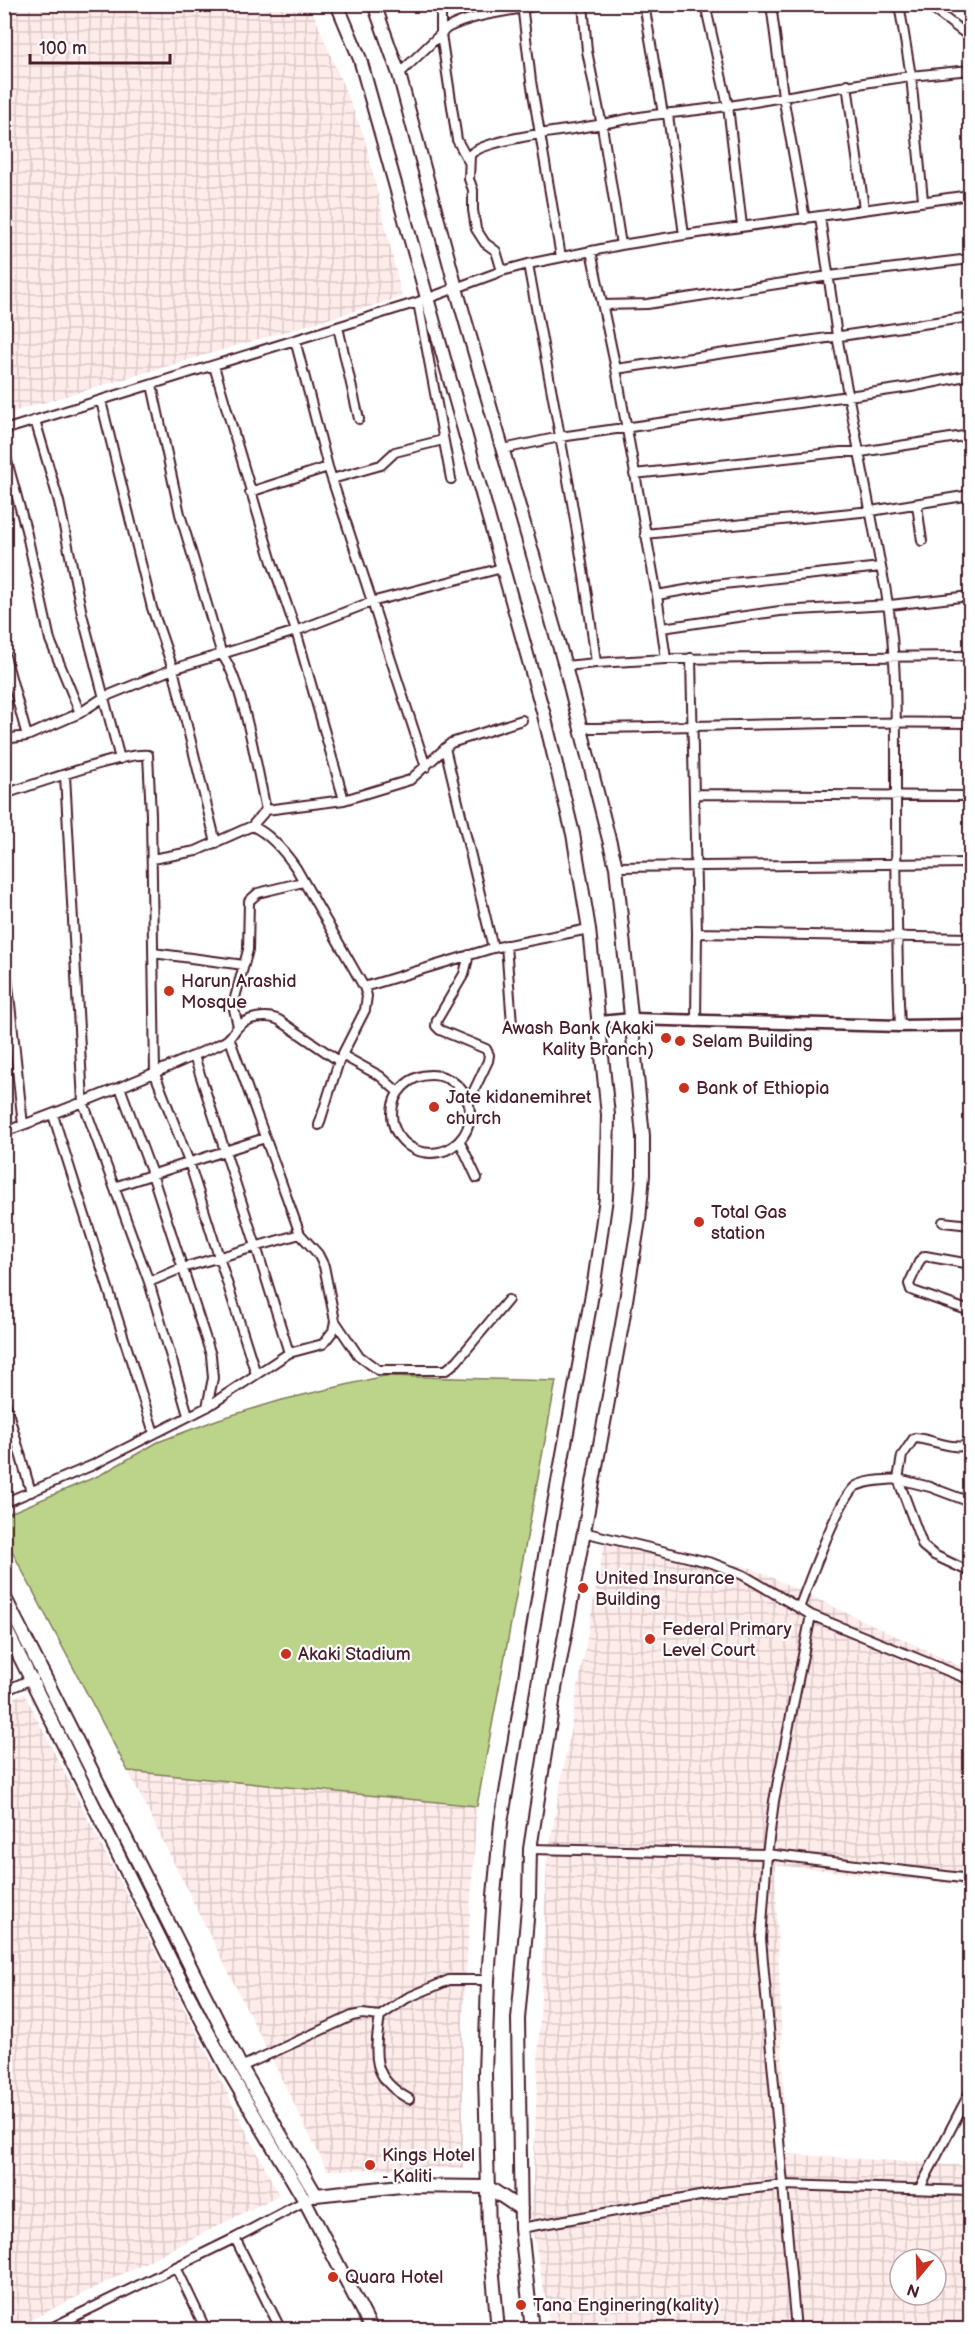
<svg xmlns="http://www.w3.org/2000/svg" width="975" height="2334" font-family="'Balsamiq Sans',sans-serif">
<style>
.industrial{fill:url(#industrial-grid);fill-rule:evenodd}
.grass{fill:#bbd48a;stroke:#827a5a;stroke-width:1.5}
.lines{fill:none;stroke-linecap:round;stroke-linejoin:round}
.street-casing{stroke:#4a1f2b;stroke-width:12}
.secondary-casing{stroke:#4a1f2b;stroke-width:15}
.primary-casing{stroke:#4a1f2b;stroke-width:16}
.street{stroke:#fff;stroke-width:8}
.secondary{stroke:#fff;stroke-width:10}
.primary{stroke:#fff;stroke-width:12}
.poi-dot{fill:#c8321e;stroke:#fff;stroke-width:2}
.labels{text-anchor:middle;stroke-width:4.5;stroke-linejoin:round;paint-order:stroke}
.poi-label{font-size:18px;fill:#4a1f2b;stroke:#fff;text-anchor:start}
</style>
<defs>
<pattern id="industrial-grid" width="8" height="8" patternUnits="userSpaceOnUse" patternTransform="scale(1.5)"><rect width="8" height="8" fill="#feecea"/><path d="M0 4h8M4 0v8" fill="none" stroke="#dbcac9"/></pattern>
</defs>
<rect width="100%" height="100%" fill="#fff"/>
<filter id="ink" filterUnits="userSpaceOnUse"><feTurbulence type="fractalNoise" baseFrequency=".0167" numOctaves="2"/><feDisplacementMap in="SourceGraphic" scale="12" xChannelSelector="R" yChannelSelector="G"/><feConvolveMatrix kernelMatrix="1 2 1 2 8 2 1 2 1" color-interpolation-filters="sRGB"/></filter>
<g filter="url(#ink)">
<path class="industrial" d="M 5,4 L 310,5 L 364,136 L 402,297 L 5,414 Z
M 604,1543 L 752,1568 L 970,1671 L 970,1886 L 775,1865 L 786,2154 L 970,2166 L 970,2329 L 551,2330 L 531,2221 L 547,1860 ZM 900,2259 L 936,2259 L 936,2295 L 900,2295 Z
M 24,1693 L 279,2195 L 13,2329 L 5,2330 L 4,1702 Z
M 128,1771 L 477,1806 L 463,2019 L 463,2168 L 327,2170 Z"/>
<path class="grass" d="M 384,1376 L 556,1381 L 477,1806 L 128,1771 L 5,1538 L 5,1515 L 100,1475 L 158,1442 L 219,1419 L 282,1400 Z"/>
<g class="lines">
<defs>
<path id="street" d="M 441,4 L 441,34 L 457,140 L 469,162
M 522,4 L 531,81 L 561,257
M 583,4 L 587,51 L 602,126 L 621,245
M 644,4 L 663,114
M 705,4 L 728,106 L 742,226
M 771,4 L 783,96 L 805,219
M 899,4 L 911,76 L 970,70
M 926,4 L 970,37
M 399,74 L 447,28 C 476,13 513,11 545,4
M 847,84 L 864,209
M 668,115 L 684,235
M 820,217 L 837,336 L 881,567 C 897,636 896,705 896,775 C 896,859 896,942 900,1026
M 591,251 L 616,369 L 657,595 L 666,659
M 528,264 C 552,397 580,529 596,663 L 666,659 L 970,656
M 502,271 L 496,251 L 485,243 L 476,229 L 473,210 L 473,190 L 469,179 L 470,155 C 481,141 547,133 566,130 C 598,126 630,117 661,114 C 745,107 828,87 911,76 L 923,200
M 418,302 L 451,479
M 603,305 L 647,304 L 829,276 L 970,259
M 338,327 L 359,419
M 295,340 L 328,467 L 426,767
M 214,366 L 272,562 L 296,631 L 344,800
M 616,369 L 970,317
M 152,385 L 180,514 L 222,655 C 243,681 258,774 266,810
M 101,401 L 152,608 L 173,669 L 216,843
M 35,420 L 59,502 L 82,614 L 120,759
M 4,430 L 418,302 L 502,271 L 528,264 L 621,245 L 684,235 L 970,195
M 503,449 L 560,437 L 911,387 L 970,375
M 4,450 L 26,530 L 50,640 L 80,713
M 634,474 L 841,452 L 861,452 L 970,435
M 332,479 L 381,465 L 395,452 L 443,440
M 250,492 L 328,467
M 917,505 L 922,541
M 645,534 L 871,511 L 970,495
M 657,595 L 714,585 L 881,567
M 662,628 L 780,611 L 890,605 L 970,596
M 4,652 L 27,736
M 691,658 L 697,933 L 696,1022
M 565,666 L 596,663
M 583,728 C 712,727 841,720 970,723
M 4,739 L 27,736 L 80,713 L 104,697 L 173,669 L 296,631 L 371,602 L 502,568
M 445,748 L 493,948
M 65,775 L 83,1102 L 149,1282 L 188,1415
M 4,794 C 31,786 127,751 148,755 L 151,815 L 155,1074 L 189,1162 L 256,1374
M 694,794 L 970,796
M 252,826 L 266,810 L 344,800 L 410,780 L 451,743 L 522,720
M 152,859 L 196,851 L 252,826 C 270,834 285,852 296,868 L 364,987 L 493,948 L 589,929
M 616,867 L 970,863
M 697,933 L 970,938
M 506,945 L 512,1024
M 4,948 L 23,1125
M 153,953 L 244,965
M 469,955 L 464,974 L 437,1020 L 436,1026 L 440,1030 L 486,1049 L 489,1055 L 488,1061 L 469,1101
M 238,1026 L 233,1005 L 248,950 L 249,901 L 258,893 L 303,882
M 230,1040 L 300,1234 L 318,1254 L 324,1266 L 335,1321 L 358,1355 L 378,1370 L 446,1370 L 457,1361 L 508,1300
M 342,1055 L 380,1076 L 398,1092
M 194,1056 L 256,1246 L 289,1353
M392 1114a39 39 0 1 1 78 0a39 39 0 1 1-78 0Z
M 120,1087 L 152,1174 L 211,1355 L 213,1378 L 207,1407
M 53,1115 L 154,1433
M 319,1125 L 339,1061 L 365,1010 L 367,996 L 364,987
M 4,1132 C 78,1105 150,1076 222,1043 C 231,1039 231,1035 237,1028 C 246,1017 268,1014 279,1020 L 339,1061
M 460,1142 L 477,1178
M 114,1187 L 265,1138
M 943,1222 L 970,1225
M 970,1264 L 925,1256 L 920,1260 L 909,1284 L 911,1290 L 916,1292 L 970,1311
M 149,1282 L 182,1268 L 300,1234
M 4,1398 L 31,1492
M 970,1442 C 960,1454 930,1438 914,1438 L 902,1456 L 898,1479 L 930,1487 L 970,1502
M 4,1503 L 93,1465 L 207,1407 L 289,1353 L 323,1344 L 333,1331 L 335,1321
M 583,1532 L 712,1563 L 743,1575 L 811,1615 L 970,1680
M 799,1608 C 808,1585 839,1497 856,1486 C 868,1480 884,1480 898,1479 L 923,1546 L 934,1555 L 970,1572
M 4,1691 L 34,1678
M 530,1849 L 767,1854 L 970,1879
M 241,2067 L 352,2016 L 362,2014 L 380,2016
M 409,2099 C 371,2078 374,2057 380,2016 L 407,1998 L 449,1980 L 488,1980
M 920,2188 L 970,2092
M 521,2228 L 722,2192 L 784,2185 L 970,2191
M 235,2238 L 281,2330
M 176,2267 L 206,2330
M 47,2330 L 235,2238 L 316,2195
M 796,2330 L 761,1939 L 767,1854 L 774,1801 L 811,1615"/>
<path id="secondary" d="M 600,1022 L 632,1019 L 900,1026 L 970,1025"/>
<path id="primary" d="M 337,4 L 360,59 L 544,715 L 573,834 L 589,929 L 608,1115 L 606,1198 L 594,1283 L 550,1526 L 501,1823 L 494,1895 L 488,1980 L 485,2074 L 489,2232 L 498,2330
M 374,4 L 399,74 L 456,288 L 565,666 L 616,867 L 643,1136 L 643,1175 L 639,1220 L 622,1325 L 555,1689 L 530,1849 L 529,1897 L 518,2019 L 521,2228 L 532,2330
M 4,1596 L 241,2067 L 316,2195 L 401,2186 L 488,2187 L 521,2209
M 4,1625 L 178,1975 L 229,2072 L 305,2201 L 372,2330"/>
</defs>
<use href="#street" class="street-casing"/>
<use href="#secondary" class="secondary-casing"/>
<use href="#primary" class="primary-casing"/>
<use href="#street" class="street"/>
<use href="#secondary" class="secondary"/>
<use href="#primary" class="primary"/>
</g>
</g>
<g class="poi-dot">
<circle cx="169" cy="991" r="6"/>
<circle cx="666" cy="1038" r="6"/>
<circle cx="680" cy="1041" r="6"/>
<circle cx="684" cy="1088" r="6"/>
<circle cx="434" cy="1107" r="6"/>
<circle cx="699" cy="1222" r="6"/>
<circle cx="583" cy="1588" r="6"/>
<circle cx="650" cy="1639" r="6"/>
<circle cx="286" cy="1654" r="6"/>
<circle cx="370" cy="2165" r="6"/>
<circle cx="333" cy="2277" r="6"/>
<circle cx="521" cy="2305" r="6"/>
</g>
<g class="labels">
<g class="poi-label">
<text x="181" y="987">Harun Arashid<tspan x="181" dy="21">Mosque</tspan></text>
<text x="654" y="1034" text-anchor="end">Awash Bank (Akaki<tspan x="654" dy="21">Kality Branch)</tspan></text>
<text x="692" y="1047">Selam Building</text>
<text x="696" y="1094">Bank of Ethiopia</text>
<text x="446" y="1103">Jate kidanemihret<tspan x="446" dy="21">church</tspan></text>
<text x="711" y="1218">Total Gas<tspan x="711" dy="21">station</tspan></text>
<text x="595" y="1584">United Insurance<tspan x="595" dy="21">Building</tspan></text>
<text x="662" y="1635">Federal Primary<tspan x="662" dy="21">Level Court</tspan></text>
<text x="298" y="1660">Akaki Stadium</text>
<text x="382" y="2161">Kings Hotel<tspan x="382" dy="21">- Kaliti</tspan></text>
<text x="345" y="2283">Quara Hotel</text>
<text x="533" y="2311">Tana Enginering(kality)</text>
</g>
</g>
<rect width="975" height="2334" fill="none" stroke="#fff" stroke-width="24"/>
<rect x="12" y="12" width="951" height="2310" fill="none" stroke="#4a1f2b" stroke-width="2" filter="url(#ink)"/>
<g transform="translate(918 2277) rotate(199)"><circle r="28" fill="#ffffff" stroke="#b7a5aa" stroke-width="1.5"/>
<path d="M0-4.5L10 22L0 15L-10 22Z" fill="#c8321e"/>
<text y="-9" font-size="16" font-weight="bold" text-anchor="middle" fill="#4a1f2b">N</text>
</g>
<path d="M30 54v9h140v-9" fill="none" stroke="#4a1f2b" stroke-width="3"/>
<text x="39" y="54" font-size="18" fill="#4a1f2b" stroke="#ffffff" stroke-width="4.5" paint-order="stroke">100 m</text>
</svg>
